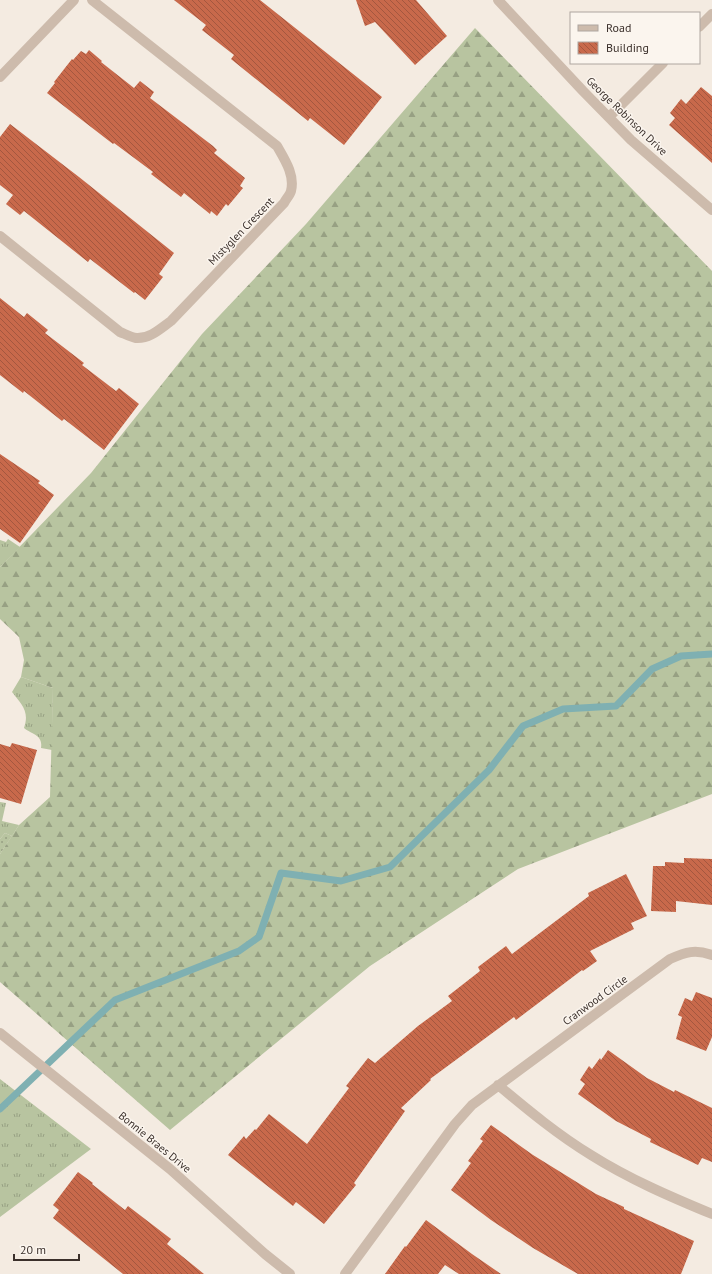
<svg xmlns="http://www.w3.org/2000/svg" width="712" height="1274" font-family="'PT Sans',sans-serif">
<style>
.grass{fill:url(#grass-tufts)}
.forest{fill:url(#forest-firs)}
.garden{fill:url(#garden-dots)}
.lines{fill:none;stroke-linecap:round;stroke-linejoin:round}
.stream{stroke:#7fb0b2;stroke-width:7}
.building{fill:url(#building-back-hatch)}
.minor{stroke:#cdbbac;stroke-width:10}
.labels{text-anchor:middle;stroke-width:3;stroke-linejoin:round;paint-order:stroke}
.street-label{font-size:11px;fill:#3b302b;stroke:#fbf5ee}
</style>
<defs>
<pattern id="grass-tufts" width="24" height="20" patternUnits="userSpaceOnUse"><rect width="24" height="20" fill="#b8c4a0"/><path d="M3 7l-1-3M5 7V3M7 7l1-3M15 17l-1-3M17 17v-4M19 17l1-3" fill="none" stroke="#97a083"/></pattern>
<pattern id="forest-firs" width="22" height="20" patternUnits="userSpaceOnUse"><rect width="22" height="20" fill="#b8c4a0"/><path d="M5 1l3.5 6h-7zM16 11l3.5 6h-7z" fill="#97a083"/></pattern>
<pattern id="garden-dots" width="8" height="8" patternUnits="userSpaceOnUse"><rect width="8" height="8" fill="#b8c4a0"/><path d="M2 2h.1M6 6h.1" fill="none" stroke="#97a083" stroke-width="1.8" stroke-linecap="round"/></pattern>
<pattern id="building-back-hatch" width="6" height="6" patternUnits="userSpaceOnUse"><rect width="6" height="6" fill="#c8694b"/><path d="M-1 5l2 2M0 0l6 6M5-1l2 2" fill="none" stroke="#a4573f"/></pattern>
</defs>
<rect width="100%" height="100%" fill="#f4ebe1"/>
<path class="grass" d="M 8,539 L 20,547 L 0,567 L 0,540 L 6,542 Z
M 21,677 L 53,688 L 52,750 L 41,748 C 43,735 33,735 24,728 C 30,711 21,704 12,692 Z
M 0,802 L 6,803 L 2,821 L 19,825 L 12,836 L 5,833 L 0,839 Z
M 0,1079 L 91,1149 L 0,1217 Z"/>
<path class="forest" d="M 475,28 L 712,271 L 712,794 L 518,869 L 370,966 L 170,1130 L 0,982 L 0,854 L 19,825 L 50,797 L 53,688 L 21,677 L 24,660 L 19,637 L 0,619 L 0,567 L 91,473 L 202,334 L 306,224 Z"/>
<path class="garden" d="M 5,833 L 12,836 L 0,854 L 0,839 Z"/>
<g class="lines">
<path class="stream" d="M 0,1109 L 115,1000 L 239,951 L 259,937 L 281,873 L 341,881 L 390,867 L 489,770 L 523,726 L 563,709 L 616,706 L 652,669 L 681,656 L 712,654"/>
</g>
<path class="building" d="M 174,0 L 260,0 L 382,97 L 344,145 L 310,118 L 308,121 L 231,59 L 234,55 L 202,30 L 206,25 Z
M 356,0 L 416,0 L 447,36 L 415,65 L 375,22 L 365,26 Z
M 89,50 L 102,61 L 101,62 L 134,88 L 140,81 L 154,92 L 150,98 L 213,146 L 217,150 L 214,153 L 245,178 L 240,186 L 243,188 L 228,206 L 226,204 L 217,216 L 211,211 L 210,214 L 184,193 L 181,197 L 151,174 L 153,172 L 114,143 L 113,144 L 47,93 L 55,83 L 54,82 L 72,59 L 73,60 L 81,51 L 86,54 Z
M 701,87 L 712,96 L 712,163 L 669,125 L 675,118 L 670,113 L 681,99 L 686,104 Z
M 10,124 L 79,177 L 174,253 L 159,274 L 163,277 L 145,300 L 135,292 L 134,293 L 90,259 L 88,262 L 24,211 L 20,215 L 6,204 L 13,195 L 0,185 L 0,137 Z
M 0,298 L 24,317 L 27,313 L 48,330 L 45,333 L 84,363 L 82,365 L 116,391 L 119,388 L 139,404 L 104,450 L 64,419 L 62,421 L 24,391 L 23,393 L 0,375 Z
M 0,454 L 40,481 L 38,483 L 54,495 L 20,543 L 0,529 Z
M 12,743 L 37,750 L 21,804 L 0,798 L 0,744 L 10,747 Z
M 684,858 L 712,859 L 712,905 L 676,901 L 676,912 L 651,911 L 653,866 L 665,866 L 665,862 L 684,863 Z
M 626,874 L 647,916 L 631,923 L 634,929 L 590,951 L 597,961 L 583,971 L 582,970 L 516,1020 L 514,1017 L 430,1079 L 431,1080 L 401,1108 L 405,1111 L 354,1183 L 356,1185 L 324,1224 L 296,1202 L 293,1206 L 228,1155 L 244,1136 L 246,1139 L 255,1129 L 256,1130 L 269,1114 L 307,1144 L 349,1088 L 346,1086 L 368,1058 L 375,1063 L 418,1026 L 452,1001 L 448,996 L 480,971 L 478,967 L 506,946 L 512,954 L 589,896 L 588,893 Z
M 696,992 L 712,998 L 712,1037 L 706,1051 L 676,1039 L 682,1017 L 678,1015 L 685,998 L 692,1001 Z
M 608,1050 L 647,1078 L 674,1092 L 675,1090 L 712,1108 L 712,1162 L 702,1158 L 698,1165 L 650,1142 L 651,1139 L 616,1121 L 578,1094 L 585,1084 L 580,1080 L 589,1066 L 592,1069 L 600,1058 L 601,1060 Z
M 491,1125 L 533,1155 L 596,1194 L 624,1207 L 624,1209 L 694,1241 L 681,1274 L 578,1274 L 533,1248 L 491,1220 L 451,1190 L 471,1163 L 468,1161 L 483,1141 L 480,1139 Z
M 78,1172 L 93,1183 L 92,1184 L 125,1210 L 128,1206 L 171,1239 L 167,1244 L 204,1274 L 123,1274 L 53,1218 L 59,1210 L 53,1205 Z
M 426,1220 L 472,1254 L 501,1274 L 459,1274 L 445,1265 L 438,1274 L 385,1274 L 405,1246 L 406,1247 Z"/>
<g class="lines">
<path class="minor" d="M 498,0 L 583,91 L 631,140 L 712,210
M 699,27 L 712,14
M 0,77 L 74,0
M 609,117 L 663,63
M 0,236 L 120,332 C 125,334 131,337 136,338 C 150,339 161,328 171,321 L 284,203 C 286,199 290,195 291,191 C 295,175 285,160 277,146 L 92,0
M 0,1033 L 170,1169 L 265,1254 L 290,1274
M 498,1085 C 528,1110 558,1135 591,1155 C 629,1179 671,1197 712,1214
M 345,1274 L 455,1124 L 472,1105 L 670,959 C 686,952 695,949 712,955"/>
</g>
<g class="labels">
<g class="street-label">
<text transform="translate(627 116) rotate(44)" y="4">George Robinson Drive</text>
<text transform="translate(241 231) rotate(-46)" y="4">Mistyglen Crescent</text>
<text transform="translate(595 1000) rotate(-36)" y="4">Cranwood Circle</text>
<text transform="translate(155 1142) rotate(39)" y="4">Bonnie Braes Drive</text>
</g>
</g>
<rect x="570" y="12" width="130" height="52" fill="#fbf5ee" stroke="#aea6a0"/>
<rect x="578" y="25" width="20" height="6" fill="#cdbbac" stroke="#aea6a0"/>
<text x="606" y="32" font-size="12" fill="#3b302b">Road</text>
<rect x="578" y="42" width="20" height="12" fill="url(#building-back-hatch)" stroke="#aea6a0"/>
<text x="606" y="52" font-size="12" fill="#3b302b">Building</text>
<path d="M14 1254v6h65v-6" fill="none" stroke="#3b302b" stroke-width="2"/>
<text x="20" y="1254" font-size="12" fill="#3b302b" stroke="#fbf5ee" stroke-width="3" paint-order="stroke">20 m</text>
</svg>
